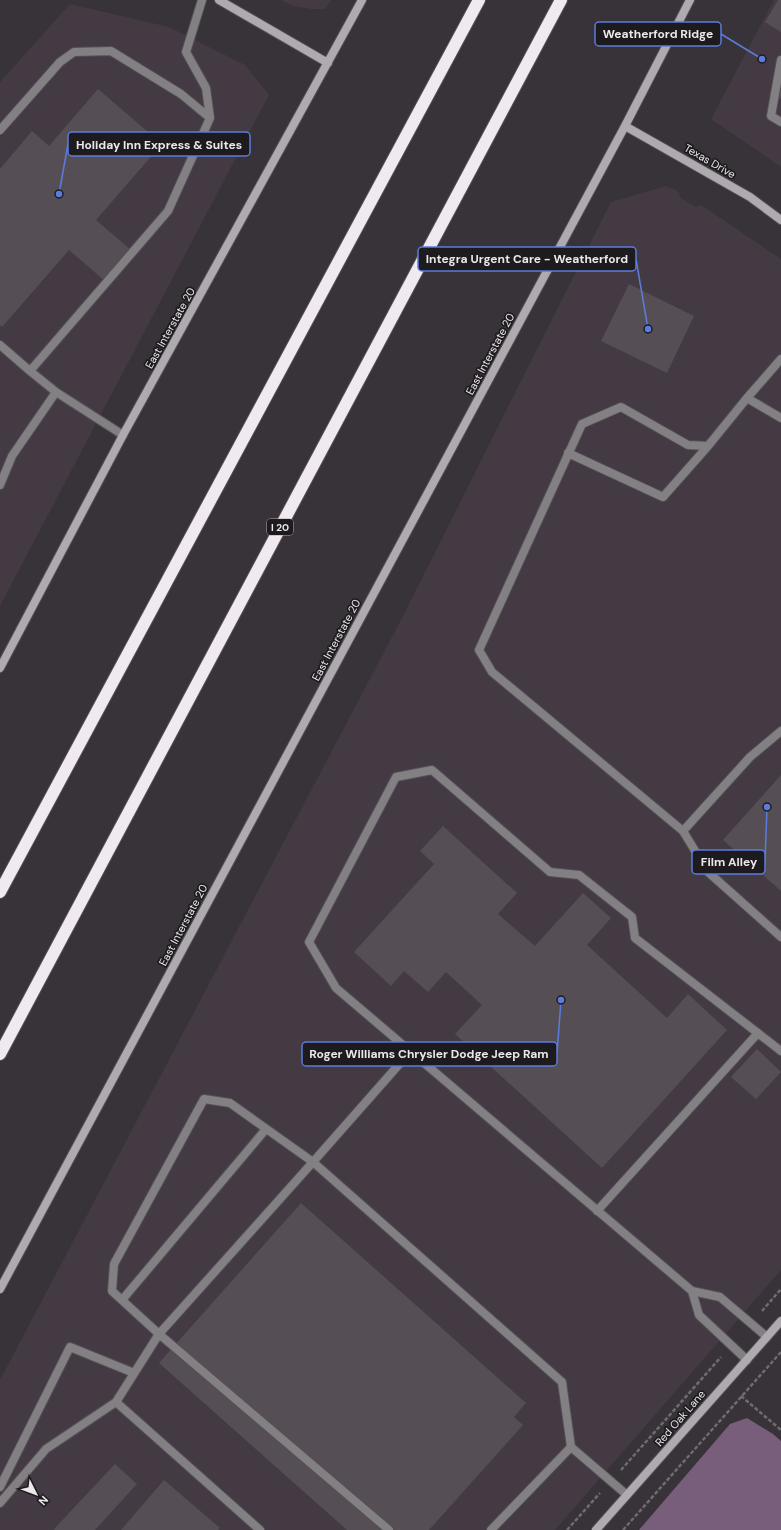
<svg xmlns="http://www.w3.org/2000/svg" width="781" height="1530" font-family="'DM Sans',sans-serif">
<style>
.built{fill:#443a44}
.forest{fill:#785e7a}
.building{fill:#554f55}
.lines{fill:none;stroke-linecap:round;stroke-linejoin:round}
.lane-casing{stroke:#555056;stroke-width:10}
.secondary-casing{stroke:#555056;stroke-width:10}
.highway-casing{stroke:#555056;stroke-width:14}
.path{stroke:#6f6b70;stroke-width:2.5;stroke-dasharray:4 2;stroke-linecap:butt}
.lane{stroke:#838083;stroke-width:8}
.secondary{stroke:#afaaaf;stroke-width:8}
.highway{stroke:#f0e9f0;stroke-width:12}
.labels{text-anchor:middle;stroke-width:3.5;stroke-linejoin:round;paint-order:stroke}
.shield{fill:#1e1b1e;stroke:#aeaaae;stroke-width:1}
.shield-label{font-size:10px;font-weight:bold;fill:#ebe8ec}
.street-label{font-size:11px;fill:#ebe8ec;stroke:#1e1b1e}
.leader{fill:none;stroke:#5b7cde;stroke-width:1.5}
.callout-dot{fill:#5b7cde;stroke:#1e1b1e;stroke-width:1.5}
.callout{fill:#1e1b1e;stroke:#5b7cde;stroke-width:1.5}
.callout-label{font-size:12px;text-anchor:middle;font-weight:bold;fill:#ebe8ec}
</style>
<rect width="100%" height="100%" fill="#383339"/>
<path class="built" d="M 281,0 L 331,0 L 325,9 L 311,9 L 293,6 Z
M 774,0 L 781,0 L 781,167 L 711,119 Z
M 70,4 L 169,27 L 245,65 L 269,95 L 0,606 L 0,82 Z
M 666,186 L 678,191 L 681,198 L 696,207 L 701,205 L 781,259 L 781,1270 L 555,1530 L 0,1530 L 0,1380 L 401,620 L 611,202 Z"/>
<path class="forest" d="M 747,1418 L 773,1434 L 781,1441 L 781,1530 L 639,1530 L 730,1424 Z"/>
<path class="building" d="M 778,0 L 781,0 L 781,32 L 765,22 Z
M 781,85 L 781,99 L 775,96 Z
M 98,89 L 162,144 L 96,220 L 131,250 L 105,281 L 69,250 L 2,327 L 0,325 L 0,169 L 32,131 L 49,146 Z
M 629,284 L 694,316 L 667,373 L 601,341 Z
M 781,775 L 781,891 L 723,840 Z
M 443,826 L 517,893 L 498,914 L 535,946 L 583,893 L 611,918 L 587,945 L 667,1018 L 688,994 L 727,1030 L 602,1168 L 455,1034 L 482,1005 L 446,972 L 428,992 L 404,971 L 391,986 L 354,952 L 434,864 L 420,851 Z
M 757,1049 L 781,1072 L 756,1099 L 731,1077 Z
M 301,1203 L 526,1403 L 514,1417 L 523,1425 L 429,1530 L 347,1530 L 159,1363 Z
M 115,1464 L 137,1484 L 95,1530 L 55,1530 L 54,1529 Z
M 164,1480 L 220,1528 L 218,1530 L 121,1530 Z"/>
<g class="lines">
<defs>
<path id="lane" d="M 781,60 L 771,116 L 781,122
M 0,130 L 60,62 L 74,52 L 111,51 L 181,94 L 210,118
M 0,345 L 30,371 L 168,211 L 210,118 L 206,88 L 186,52 L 202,0
M 781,359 L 747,398 L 708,446 L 688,445 L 621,407 L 582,424 L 479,650 L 492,672 L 683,831 L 708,872 L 781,937
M 30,371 L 56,392 L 123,435
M 747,398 L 781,418
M 568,453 L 663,497 L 708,446
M 0,485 L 12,456 L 56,392
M 683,831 L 750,757 L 781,731
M 597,1211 L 758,1033
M 692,1291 L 699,1315 L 747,1360
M 122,1300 L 266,1129
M 767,1337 L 720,1297 L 692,1291 L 336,988 L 309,942 L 396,777 L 432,770 L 550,872 L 579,875 L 632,917 L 635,938 L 781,1051
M 116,1402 L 159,1334 L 313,1162 L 410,1052
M 0,1487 L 70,1347 L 134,1373
M 0,1503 L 46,1449 L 116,1402 L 260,1530
M 389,1530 L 159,1334 L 112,1291 L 114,1264 L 204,1099 L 230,1103 L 313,1162 L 562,1382 L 571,1447 L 627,1495
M 491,1530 L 571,1447"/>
<path id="secondary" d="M 219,0 L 328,63
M 625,126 L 750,197 L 781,220
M 0,668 L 123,435 L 362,0
M 0,1289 L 625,126 L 690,0
M 596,1530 L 781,1321"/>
<path id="highway" d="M 0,892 L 479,0
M 0,1054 L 561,0"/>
</defs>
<use href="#lane" class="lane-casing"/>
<use href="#secondary" class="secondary-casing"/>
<use href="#highway" class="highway-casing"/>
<path class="path" d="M 762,1311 L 781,1289
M 741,1396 L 781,1430
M 621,1470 L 721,1357
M 567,1530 L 600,1493
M 623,1530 L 781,1352"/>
<use href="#lane" class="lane"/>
<use href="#secondary" class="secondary"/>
<use href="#highway" class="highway"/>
</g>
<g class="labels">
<rect class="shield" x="267" y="519" width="26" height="16" rx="3"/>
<g class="shield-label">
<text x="280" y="531">I 20</text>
</g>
<g class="street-label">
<text transform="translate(710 161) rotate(30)" y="4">Texas Drive</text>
<text transform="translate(170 328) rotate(-61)" y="4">East Interstate 20</text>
<text transform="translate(490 354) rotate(-62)" y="4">East Interstate 20</text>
<text transform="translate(336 640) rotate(-62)" y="4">East Interstate 20</text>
<text transform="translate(183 925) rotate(-62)" y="4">East Interstate 20</text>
<text transform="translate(680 1418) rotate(-49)" y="4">Red Oak Lane</text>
</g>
</g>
<path class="leader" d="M762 59L721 34M59 194L68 144M648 329L636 259M767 807L765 862M561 1000L557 1054"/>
<g class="callout-dot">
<circle cx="762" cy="59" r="4"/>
<circle cx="59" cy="194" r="4"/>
<circle cx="648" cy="329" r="4"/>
<circle cx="767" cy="807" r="4"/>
<circle cx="561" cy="1000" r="4"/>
</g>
<g class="callout">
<rect x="595" y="22" width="126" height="24" rx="4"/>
<rect x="68" y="132" width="182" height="24" rx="4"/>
<rect x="418" y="247" width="218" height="24" rx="4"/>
<rect x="692" y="850" width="73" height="24" rx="4"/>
<rect x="302" y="1042" width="255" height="24" rx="4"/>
</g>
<g class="callout-label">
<text x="658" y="38">Weatherford Ridge</text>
<text x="159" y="149">Holiday Inn Express &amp; Suites</text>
<text x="527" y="263">Integra Urgent Care - Weatherford</text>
<text x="729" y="866">Film Alley</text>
<text x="429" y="1058">Roger Williams Chrysler Dodge Jeep Ram</text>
</g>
<g transform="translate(36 1494) rotate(132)" stroke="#1e1b1e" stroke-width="3" paint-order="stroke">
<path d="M0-3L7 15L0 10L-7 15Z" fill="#ebe8ec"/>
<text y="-6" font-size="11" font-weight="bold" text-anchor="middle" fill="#ebe8ec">N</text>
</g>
</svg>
